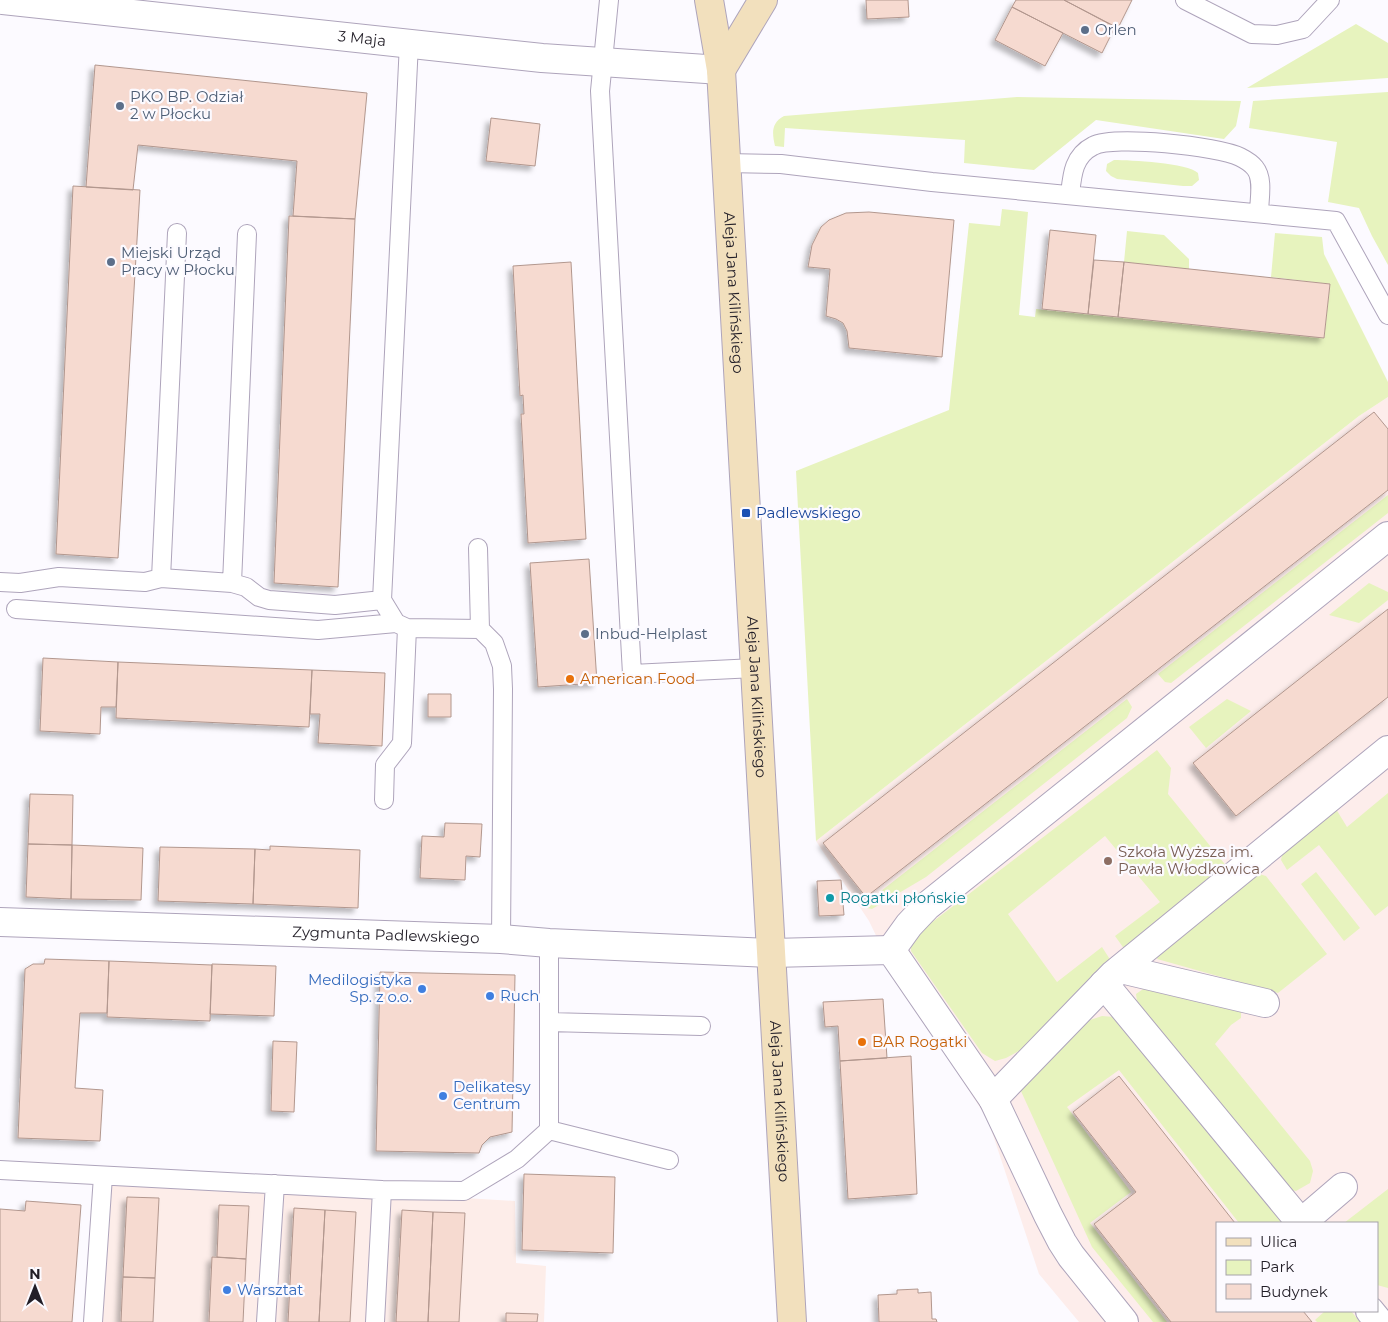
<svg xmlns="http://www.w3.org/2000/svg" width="1388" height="1322" font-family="Montserrat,sans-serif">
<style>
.industrial{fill:#fdede9}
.education{fill:#fdedeb;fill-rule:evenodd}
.green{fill:#e7f3be}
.building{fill:#f6dad0;stroke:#b2978e;filter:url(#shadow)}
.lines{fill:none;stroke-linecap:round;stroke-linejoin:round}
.lane-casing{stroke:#aea4bb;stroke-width:20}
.street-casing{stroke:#aea4bb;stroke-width:30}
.secondary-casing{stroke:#aea4bb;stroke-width:30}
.lane{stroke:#fff;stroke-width:18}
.street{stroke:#fff;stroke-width:28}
.secondary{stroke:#f2e0bd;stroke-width:28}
.service-dot{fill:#5c6f8a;stroke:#fcfaff;stroke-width:2}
.transit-dot{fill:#1a4fb4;stroke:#fcfaff;stroke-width:2}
.food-dot{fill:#e8710a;stroke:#fcfaff;stroke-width:2}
.education-dot{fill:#8d6e63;stroke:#fcfaff;stroke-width:2}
.culture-dot{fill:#0f9aa8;stroke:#fcfaff;stroke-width:2}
.shop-dot{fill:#3f7fe0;stroke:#fcfaff;stroke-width:2}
.labels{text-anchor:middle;stroke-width:4.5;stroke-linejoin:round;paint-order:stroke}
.service-label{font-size:15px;fill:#4e5e75;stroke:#fcfaff;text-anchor:start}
.street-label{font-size:15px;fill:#221e27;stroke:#fcfaff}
.transit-label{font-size:15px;fill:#164399;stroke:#fcfaff;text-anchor:start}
.food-label{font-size:15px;fill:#c56008;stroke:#fcfaff;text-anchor:start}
.education-label{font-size:15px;fill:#785e54;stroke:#fcfaff;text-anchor:start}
.culture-label{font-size:15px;fill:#0d838f;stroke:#fcfaff;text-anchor:start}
.shop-label{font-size:15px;fill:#366cbe;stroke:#fcfaff;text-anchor:start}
</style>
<defs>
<filter id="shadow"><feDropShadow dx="-4.5" dy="4.5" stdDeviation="2.5" flood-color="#0004"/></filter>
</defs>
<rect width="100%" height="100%" fill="#fcfaff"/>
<path class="industrial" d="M 103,1176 L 515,1201 L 516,1263 L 546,1266 L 544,1322 L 93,1322 Z"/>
<path class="education" d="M 1388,397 L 1388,1322 L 1079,1322 L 1039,1274 L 988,1120 L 897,979 L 869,921 L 816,841 L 1359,416 ZM 1217,1223 L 1377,1223 L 1377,1311 L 1217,1311 Z"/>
<path class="green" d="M 1356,24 L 1388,43 L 1388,78 L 1247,88 Z
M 1388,92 L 1388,265 L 1372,236 L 1359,208 L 1328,202 L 1337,142 L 1249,128 L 1253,101 Z
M 1017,97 L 1241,101 L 1236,126 L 1224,139 L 1096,120 L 1034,170 L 964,163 L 965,140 L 785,128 L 784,147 L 775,146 C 772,133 771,123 784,116 Z
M 1114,160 C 1130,160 1188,163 1198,173 L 1199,180 L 1192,186 L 1183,186 L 1117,179 L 1111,176 L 1106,171 L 1107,164 Z
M 1002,209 L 1028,212 L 1019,315 L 1035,317 L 1036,309 L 1324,338 L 1330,284 L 1271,277 L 1275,233 L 1322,237 L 1324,254 L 1388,382 L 1388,397 L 1359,416 L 816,841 L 796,471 L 949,410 L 969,223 L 1000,226 Z
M 1127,231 L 1164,235 L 1189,259 L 1189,269 L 1124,262 Z
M 1388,495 L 1388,513 L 1171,683 L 1165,682 L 1158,674 Z
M 1369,583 L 1388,592 L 1388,600 L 1359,623 L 1329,615 Z
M 1127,699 L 1132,707 L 1127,718 L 926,877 L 872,909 L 867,908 L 867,902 Z
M 1227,699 L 1251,711 L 1206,748 L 1189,727 Z
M 1157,750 L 1171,768 L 1168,794 L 1228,868 L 1125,950 L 1115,936 L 1160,902 L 1105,836 L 1008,914 L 1057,982 L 1102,947 L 1111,961 L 1026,1047 L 1006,1058 L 995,1061 L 982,1053 L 911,951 L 911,941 L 914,936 Z
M 1388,793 L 1388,906 L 1375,916 L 1319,845 L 1287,870 L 1281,860 L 1283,851 L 1336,809 L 1347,827 Z
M 1316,872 L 1360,928 L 1344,941 L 1301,884 Z
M 1259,874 L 1266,876 L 1327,954 L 1278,993 L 1157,959 L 1160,948 Z
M 1146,987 L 1241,1011 L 1241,1018 L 1231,1025 L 1215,1044 L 1310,1161 L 1313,1171 L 1310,1183 L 1296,1191 L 1286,1189 L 1137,1001 L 1136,994 Z
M 1102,1016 L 1114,1017 L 1283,1223 L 1239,1223 L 1119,1070 L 1067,1107 L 1131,1192 L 1090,1223 L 1167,1322 L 1153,1322 L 1092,1247 L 1020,1089 L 1087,1021 Z
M 1388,1189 L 1388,1288 L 1377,1285 L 1377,1223 L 1344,1223 Z
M 1325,1311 L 1351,1311 L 1360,1322 L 1317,1322 L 1315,1320 Z"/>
<path class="building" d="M 866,0 L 908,0 L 909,17 L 867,19 Z
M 1016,0 L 1064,0 L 1115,27 L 1102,53 L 1012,7 Z
M 1064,0 L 1132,0 L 1118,28 Z
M 1012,7 L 1063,33 L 1045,66 L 995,40 Z
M 95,65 L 367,93 L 355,219 L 293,216 L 297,161 L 138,145 L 133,190 L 86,187 Z
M 491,118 L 540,124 L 535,166 L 486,161 Z
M 73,186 L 140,190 L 118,558 L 56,554 Z
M 869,212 L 954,220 L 942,357 L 849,348 L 847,331 L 843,323 L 836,319 L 826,316 L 830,269 L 808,267 L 812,245 L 821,227 L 829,220 L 846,213 Z
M 289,216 L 355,219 L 338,587 L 274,583 Z
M 1050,230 L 1096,235 L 1088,314 L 1042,309 Z
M 1094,260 L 1124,262 L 1118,317 L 1088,314 Z
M 571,262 L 586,539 L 528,543 L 521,414 L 524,414 L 523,395 L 520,396 L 513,266 Z
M 1124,262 L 1330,284 L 1324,338 L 1118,317 Z
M 1374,412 L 1388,429 L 1388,490 L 866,897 L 823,843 Z
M 589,559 L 597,683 L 538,687 L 530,563 Z
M 1388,609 L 1388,697 L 1236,816 L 1193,763 Z
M 43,658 L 118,662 L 116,707 L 101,707 L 100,734 L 40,731 Z
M 118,662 L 312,670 L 309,727 L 116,718 Z
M 312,670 L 385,673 L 382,746 L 318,743 L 320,714 L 310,714 Z
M 428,694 L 451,694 L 451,717 L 428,717 Z
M 30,794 L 73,795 L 72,845 L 28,844 Z
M 445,823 L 482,824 L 480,857 L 466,856 L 465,880 L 420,878 L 422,836 L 444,837 Z
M 28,844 L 72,845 L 71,899 L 26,897 Z
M 72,845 L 143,848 L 141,900 L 71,899 Z
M 270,846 L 360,850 L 358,908 L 253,904 L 255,849 L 270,850 Z
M 160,847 L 255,849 L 253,904 L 158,901 Z
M 841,880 L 844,915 L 819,916 L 817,881 Z
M 45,959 L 109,961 L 107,1013 L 80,1013 L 75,1088 L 103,1090 L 100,1141 L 18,1138 L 25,969 L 33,964 L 44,964 Z
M 109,961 L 212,965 L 210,1021 L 107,1017 Z
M 212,964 L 276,966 L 274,1016 L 210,1014 Z
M 380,972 L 515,975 L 512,1132 L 490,1137 L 482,1145 L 479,1153 L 376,1151 Z
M 883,999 L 887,1058 L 840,1061 L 838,1026 L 825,1027 L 823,1002 Z
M 273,1041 L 297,1042 L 294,1112 L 271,1111 Z
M 911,1056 L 917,1194 L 848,1199 L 840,1061 Z
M 1119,1076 L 1235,1223 L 1217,1223 L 1217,1311 L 1303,1311 L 1312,1322 L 1171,1322 L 1094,1224 L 1136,1192 L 1073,1112 Z
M 524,1174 L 615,1177 L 613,1253 L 522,1250 Z
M 127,1197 L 159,1198 L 155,1278 L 123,1277 Z
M 26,1201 L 81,1205 L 72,1322 L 0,1322 L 0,1209 L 25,1211 Z
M 219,1205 L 249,1206 L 246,1259 L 217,1257 Z
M 294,1208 L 325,1210 L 319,1322 L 288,1322 Z
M 325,1210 L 356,1212 L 350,1322 L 319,1322 Z
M 402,1210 L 433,1212 L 428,1322 L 396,1322 Z
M 433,1212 L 465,1213 L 459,1322 L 428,1322 Z
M 212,1257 L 246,1259 L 243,1322 L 209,1322 Z
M 123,1277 L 155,1278 L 153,1322 L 121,1322 Z
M 918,1289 L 918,1293 L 931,1292 L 932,1319 L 936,1319 L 937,1322 L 879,1322 L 878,1295 L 897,1294 L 897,1290 Z
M 506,1313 L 538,1314 L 537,1322 L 506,1322 Z"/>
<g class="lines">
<defs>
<path id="lane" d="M 609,0 L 600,91 L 632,674 L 755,668
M 1185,0 L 1252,34 L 1277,35 L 1303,29 L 1330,0
M 409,43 L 382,600 L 396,623 L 407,628 L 480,629 L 494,643 L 502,666 L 503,689 L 501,939
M 726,163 L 781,164 L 932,182 L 1336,221 L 1388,315
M 1070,195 C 1072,176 1073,156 1093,146 C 1113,135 1218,146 1240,157 C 1244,159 1252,164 1255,168 C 1264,179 1259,200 1259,213
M 478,548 L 480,629
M 161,578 L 177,233
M 0,582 L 20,583 L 59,577 L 145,582 L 161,578 L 232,583 L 247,234
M 232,583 L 246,587 L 259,597 L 269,600 L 335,605 L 382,600
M 16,609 L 318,630 L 396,623
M 384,800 L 385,765 L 402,743 L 407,628
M 549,1022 L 701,1026
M 549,1130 L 669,1160
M 0,1170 L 382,1190 L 464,1191 L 517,1159 L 549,1130 L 549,943
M 93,1322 L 103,1176
M 266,1322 L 275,1184
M 375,1322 L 382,1190"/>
<g id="street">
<path id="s1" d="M 3,0 L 542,58 L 721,70"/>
<path id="s2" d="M 0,922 L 501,939 L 549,943 L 772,953 L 891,950 L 993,1099 L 1048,1215 L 1062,1242 L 1071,1256 L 1124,1322"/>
<path d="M 891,950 L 909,925 L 927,906 L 1388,536"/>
<path d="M 1121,969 L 1265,1003"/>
<path d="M 1104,984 L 1301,1223"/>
<path d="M 993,1099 L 1114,974 L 1388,750"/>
<path d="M 1301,1223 L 1343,1187"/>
<path d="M 1370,1311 L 1379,1322"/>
</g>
<g id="secondary">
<path id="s3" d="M 709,0 L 721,70 L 792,1322"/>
<path d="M 721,70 L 763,0"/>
</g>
</defs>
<use href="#lane" class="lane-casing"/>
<use href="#street" class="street-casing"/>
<use href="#secondary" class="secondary-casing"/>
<use href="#lane" class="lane"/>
<use href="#street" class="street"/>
<use href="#secondary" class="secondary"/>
</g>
<g class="service-dot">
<circle cx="1085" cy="30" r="5"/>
<circle cx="120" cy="106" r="5"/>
<circle cx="111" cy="262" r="5"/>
<circle cx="585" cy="634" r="5"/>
</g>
<rect class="transit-dot" x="741" y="508" width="10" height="10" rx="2.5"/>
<g class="food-dot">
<circle cx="570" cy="679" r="5"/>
<circle cx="862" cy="1042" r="5"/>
</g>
<circle class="education-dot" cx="1108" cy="861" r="5"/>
<circle class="culture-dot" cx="830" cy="898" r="5"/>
<g class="shop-dot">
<circle cx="422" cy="989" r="5"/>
<circle cx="490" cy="996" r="5"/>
<circle cx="443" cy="1096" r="5"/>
<circle cx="227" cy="1290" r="5"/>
</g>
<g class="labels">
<g class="service-label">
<text x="1095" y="35">Orlen</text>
<text x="130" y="102">PKO BP. Odział<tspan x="130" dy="17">2 w Płocku</tspan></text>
<text x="121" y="258">Miejski Urząd<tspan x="121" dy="17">Pracy w Płocku</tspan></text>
<text x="595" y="639">Inbud-Helplast</text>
</g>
<g class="street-label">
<text dy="5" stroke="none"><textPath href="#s1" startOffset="361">3 Maja</textPath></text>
<text dy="5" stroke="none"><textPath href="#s3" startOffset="294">Aleja Jana Kilińskiego</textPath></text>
<text dy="5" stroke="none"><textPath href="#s3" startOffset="699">Aleja Jana Kilińskiego</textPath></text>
<text dy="5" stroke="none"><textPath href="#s2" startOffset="386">Zygmunta Padlewskiego</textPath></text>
<text dy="5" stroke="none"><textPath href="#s3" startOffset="1104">Aleja Jana Kilińskiego</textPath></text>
</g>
<g class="transit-label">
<text x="756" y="518">Padlewskiego</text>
</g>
<g class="food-label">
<text x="580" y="684">American Food</text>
<text x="872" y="1047">BAR Rogatki</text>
</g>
<g class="education-label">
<text x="1118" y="857">Szkoła Wyższa im.<tspan x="1118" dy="17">Pawła Włodkowica</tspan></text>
</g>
<g class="culture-label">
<text x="840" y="903">Rogatki płońskie</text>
</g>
<g class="shop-label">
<text x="412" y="985" text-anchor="end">Medilogistyka<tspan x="412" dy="17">Sp. z o.o.</tspan></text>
<text x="500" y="1001">Ruch</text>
<text x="453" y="1092">Delikatesy<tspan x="453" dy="17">Centrum</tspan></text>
<text x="237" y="1295">Warsztat</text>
</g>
</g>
<rect x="1216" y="1222" width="162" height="90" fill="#fcfaff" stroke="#a5a2a9"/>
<rect x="1226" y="1238" width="25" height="8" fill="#f2e0bd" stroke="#a5a2a9"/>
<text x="1260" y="1247" font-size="15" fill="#221e27">Ulica</text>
<rect x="1226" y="1260" width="25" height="15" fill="#e7f3be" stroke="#a5a2a9"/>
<text x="1260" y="1272" font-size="15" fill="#221e27">Park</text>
<rect x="1226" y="1284" width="25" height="15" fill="#f6dad0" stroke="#a5a2a9"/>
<text x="1260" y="1297" font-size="15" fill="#221e27">Budynek</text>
<g transform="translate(35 1287)" stroke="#fcfaff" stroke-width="4" paint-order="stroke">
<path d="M0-4L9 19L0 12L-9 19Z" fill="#221e27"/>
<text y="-8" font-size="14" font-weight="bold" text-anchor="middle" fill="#221e27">N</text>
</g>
</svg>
